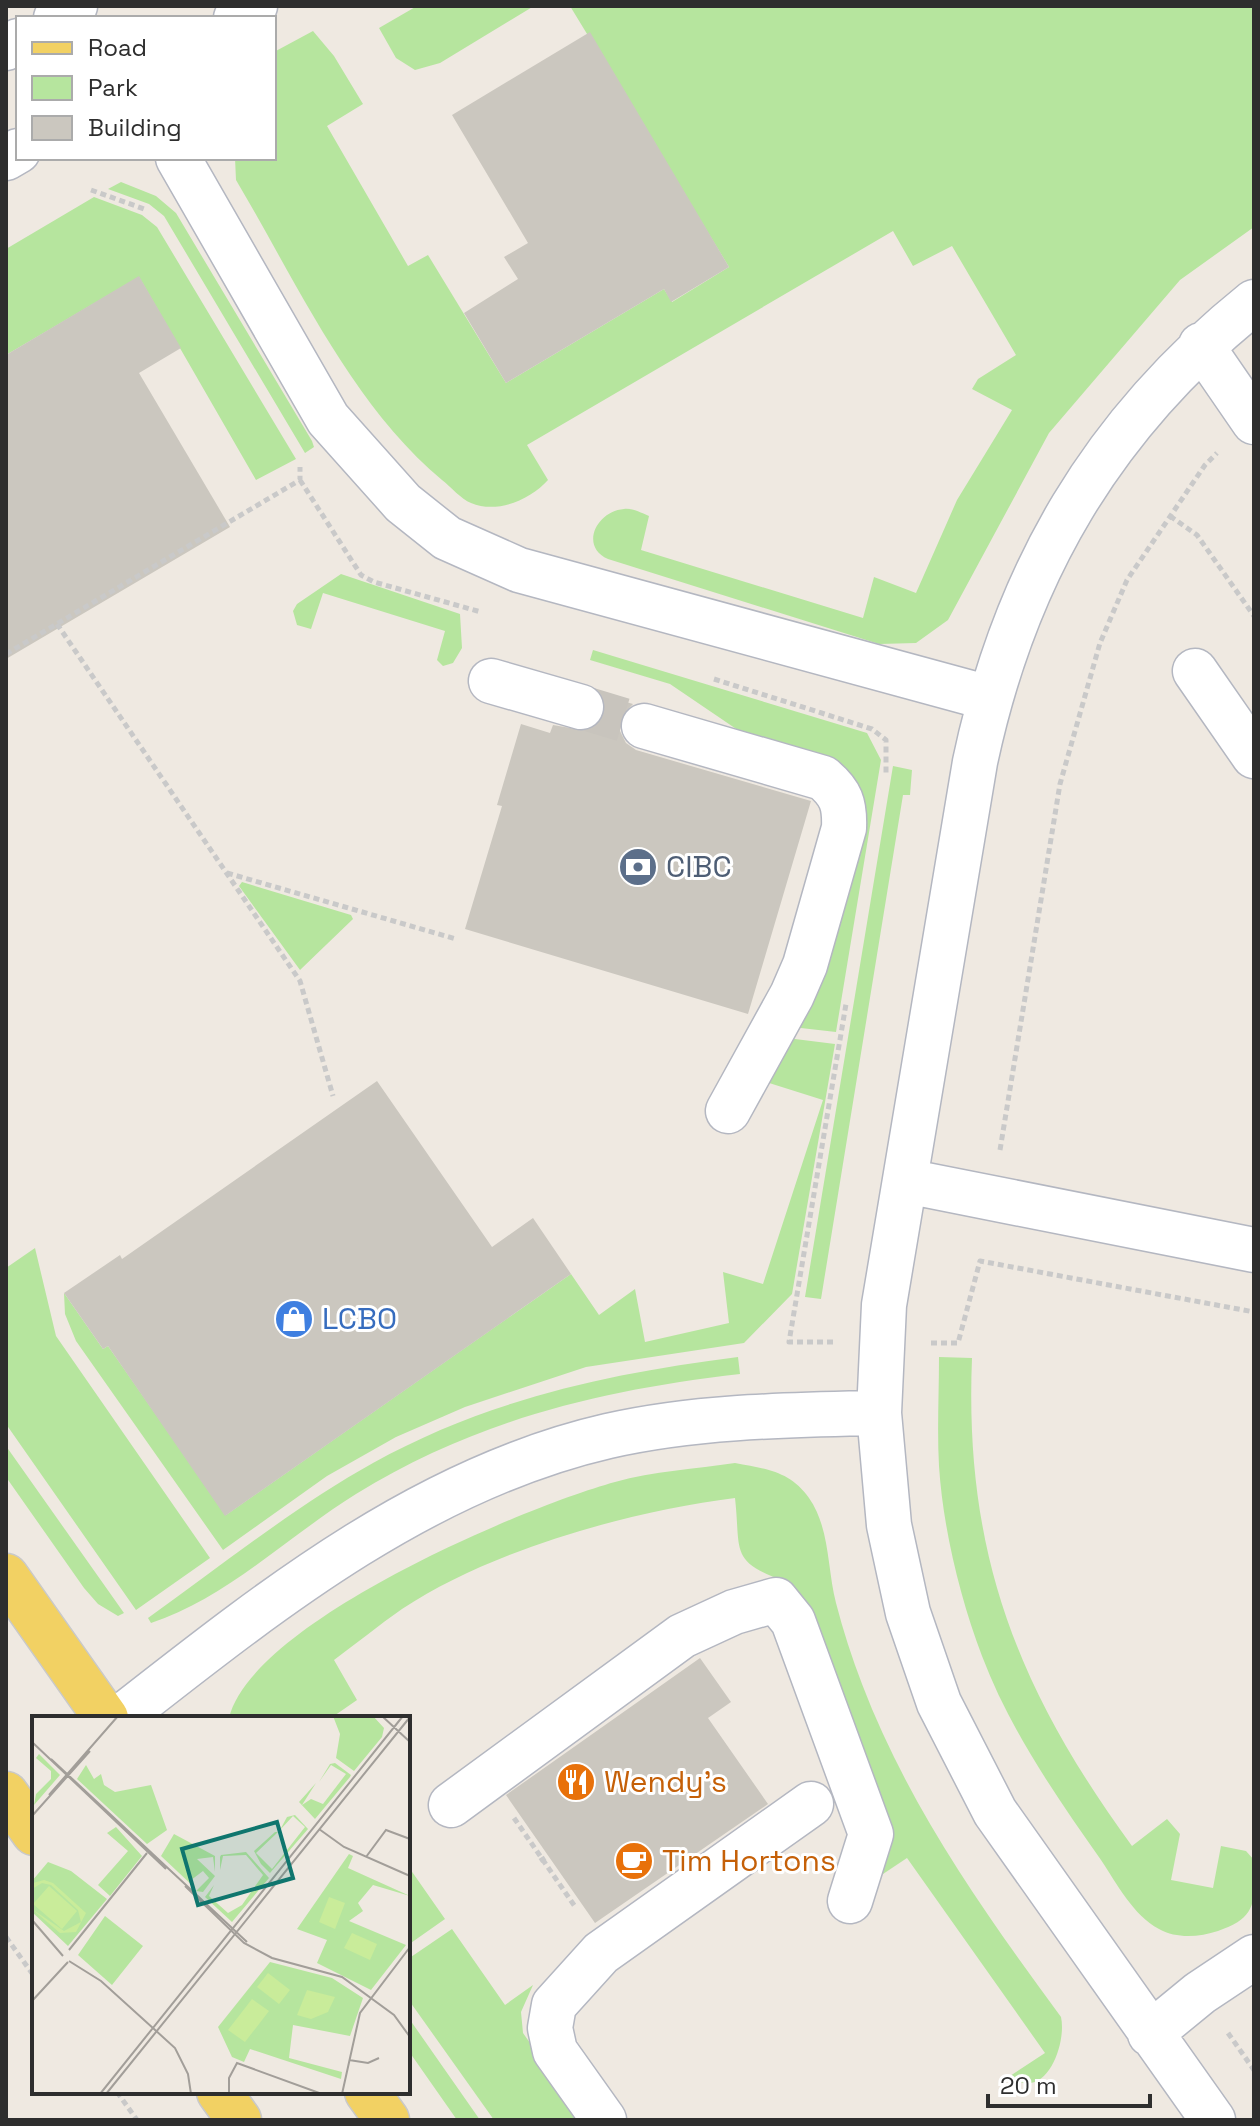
<svg xmlns="http://www.w3.org/2000/svg" width="1260" height="2126" font-family="'Space Grotesk',sans-serif">
<style>
.green{fill:#b6e59e}
.building{fill:#cbc7bf}
.lines{fill:none;stroke-linecap:round;stroke-linejoin:round}
.minor-tunnel{stroke:#c8c4bd;stroke-width:44;stroke-dasharray:44 22;stroke-linecap:butt}
.minor-casing{stroke:#b4b7c1;stroke-width:47}
.major-casing{stroke:#c9c9c9;stroke-width:47}
.path{stroke:#c9c9c9;stroke-width:5;stroke-dasharray:6 4;stroke-linecap:butt}
.minor{stroke:#fff;stroke-width:44}
.major{stroke:#f2d163;stroke-width:44}
.labels{text-anchor:middle;stroke-width:6;stroke-linejoin:round;paint-order:stroke}
.service-label{font-size:30px;fill:#4e5e75;stroke:#fff;text-anchor:start}
.shop-label{font-size:30px;fill:#366cbe;stroke:#fff;text-anchor:start}
.food-label{font-size:30px;fill:#c56008;stroke:#fff;text-anchor:start}
.inset-road{fill:none;stroke:#a29e99;stroke-width:2}
.view{fill:#0f766e;fill-opacity:0.15;stroke:#0f766e;stroke-width:4}
.inset-edge{fill:none;stroke:#2e2e2e;stroke-width:4}
</style>
<rect width="100%" height="100%" fill="#efe9e1"/>
<path class="green" d="M 417,6 L 534,6 L 440,63 L 415,70 L 396,58 L 379,28 Z
M 570,6 L 1254,6 L 1254,227 L 1180,280 L 1049,433 L 948,620 L 916,643 L 879,644 L 608,559 C 579,546 597,511 624,509 C 633,508 641,513 649,516 L 641,550 L 863,618 L 874,577 L 916,593 L 957,500 L 1012,410 L 972,389 L 978,379 L 1016,355 L 952,246 L 913,266 L 893,231 L 527,445 L 548,480 C 530,500 497,514 471,503 C 461,499 451,487 442,480 C 351,404 296,281 236,180 L 235,158 L 274,158 L 274,52 L 313,31 L 334,56 L 363,104 L 327,126 L 408,266 L 428,255 L 506,383 L 664,289 L 672,302 L 729,267 Z
M 121,182 L 156,196 L 176,213 L 312,441 L 314,447 L 305,453 L 164,216 L 149,204 L 108,189 Z
M 94,197 L 142,215 L 157,227 L 296,459 L 256,480 L 139,277 L 6,355 L 6,249 Z
M 341,574 L 460,614 L 462,648 L 453,663 L 443,666 L 437,660 L 445,631 L 323,593 L 311,629 L 297,625 L 293,611 L 297,604 Z
M 593,650 L 867,733 L 881,760 L 836,1032 L 792,1027 L 865,817 C 864,799 861,787 847,774 L 751,739 L 670,684 L 590,660 Z
M 893,766 L 912,770 L 910,795 L 903,795 L 821,1299 L 805,1297 Z
M 242,882 L 351,915 L 353,919 L 300,970 L 239,886 Z
M 787,1038 L 835,1044 L 792,1294 L 744,1343 L 586,1367 L 465,1407 L 396,1437 L 327,1476 L 223,1550 L 76,1341 L 65,1314 L 64,1293 L 103,1349 L 108,1346 L 226,1515 L 571,1274 L 599,1315 L 635,1289 L 645,1342 L 729,1323 L 723,1272 L 763,1284 L 823,1100 L 766,1082 Z
M 35,1248 L 56,1336 L 210,1558 L 136,1610 L 6,1424 L 6,1268 Z
M 738,1357 L 740,1374 C 601,1390 476,1420 356,1494 C 290,1535 225,1599 151,1623 L 148,1618 C 221,1566 294,1507 373,1463 C 486,1400 610,1373 738,1357 Z
M 939,1357 L 972,1358 C 964,1554 1018,1690 1132,1846 L 1167,1819 L 1180,1834 L 1171,1880 L 1213,1888 L 1221,1846 L 1246,1851 L 1254,1860 C 1254,1899 1260,1917 1218,1931 C 1199,1937 1177,1939 1159,1929 C 1133,1915 1117,1884 1101,1860 C 1056,1796 1010,1730 982,1656 C 960,1598 943,1528 939,1466 C 937,1430 939,1393 939,1357 Z
M 6,1446 L 124,1613 L 118,1616 L 98,1604 L 84,1588 L 6,1477 Z
M 735,1463 C 766,1469 790,1471 809,1498 C 830,1528 827,1568 836,1603 C 843,1630 852,1658 862,1684 C 909,1807 984,1912 1061,2017 C 1067,2044 1045,2104 1010,2076 L 1045,2053 L 907,1858 L 877,1878 L 784,1581 C 729,1561 741,1551 735,1498 C 630,1511 491,1550 402,1609 C 379,1625 357,1643 334,1660 L 357,1700 L 331,1718 L 229,1718 C 252,1622 524,1507 615,1482 C 653,1471 696,1469 735,1463 Z
M 408,1866 L 445,1919 L 408,1945 Z
M 452,1929 L 505,2005 L 533,1985 L 521,2012 L 523,2033 L 584,2120 L 494,2120 L 408,1999 L 408,1959 Z
M 408,2017 L 480,2120 L 457,2120 L 408,2050 Z"/>
<path class="building" d="M 590,32 L 729,267 L 671,302 L 664,289 L 506,383 L 464,313 L 518,279 L 504,257 L 528,243 L 452,115 Z
M 139,276 L 181,348 L 139,373 L 230,527 L 6,659 L 6,355 Z
M 602,695 L 633,704 L 620,718 L 620,731 L 626,743 L 636,750 L 811,801 L 748,1014 L 465,929 L 502,806 L 497,805 L 521,724 L 550,733 L 553,725 L 588,731 L 598,725 L 605,715 Z
M 377,1081 L 492,1247 L 533,1218 L 571,1274 L 225,1516 L 108,1346 L 103,1349 L 64,1293 L 120,1255 L 122,1259 Z
M 700,1658 L 731,1702 L 708,1718 L 768,1804 L 595,1923 L 506,1795 Z"/>
<g class="lines">
<path class="minor-tunnel" d="M 581,707 L 644,726"/>
<defs>
<path id="minor" d="M 56,18 L 75,6
M 236,18 L 255,6
M 6,48 L 18,41
M 6,158 L 18,151
M 178,158 L 328,419 L 403,503 L 447,538 L 519,570 L 989,698
M 1201,345 L 1254,422
M 1195,671 L 1254,756
M 491,681 L 581,707
M 644,726 L 823,778 C 841,793 845,804 844,828 L 805,965 L 792,995 L 728,1111
M 906,1181 L 1254,1250
M 120,1718 C 267,1603 421,1479 608,1436 C 696,1416 789,1415 879,1413
M 451,1805 L 682,1636 L 734,1612 L 776,1600 L 793,1621 L 871,1834 L 850,1901
M 1150,2034 L 1200,1993 L 1254,1957
M 604,2120 L 555,2051 L 550,2028 L 554,2005 L 601,1953 L 811,1804
M 1213,2120 L 995,1812 L 939,1703 L 908,1613 L 889,1525 L 879,1413 L 884,1305 L 975,762 C 1015,573 1102,424 1254,302"/>
<path id="major" d="M 6,1576 L 106,1718
M 6,1794 L 34,1833
M 219,2092 L 239,2120
M 367,2092 L 387,2120"/>
</defs>
<use href="#minor" class="minor-casing"/>
<use href="#major" class="major-casing"/>
<path class="path" d="M 91,190 L 147,210
M 300,480 L 361,575 L 374,582 L 481,612
M 1170,516 L 1197,535 L 1254,616
M 57,624 L 300,981 L 333,1096
M 6,654 L 300,480 L 300,467
M 714,679 L 872,729 L 886,740 L 886,774
M 227,873 L 456,939
M 1000,1150 L 1060,784 L 1100,643 L 1127,580 L 1205,465 L 1217,453
M 833,1342 L 789,1342 L 846,1004
M 931,1343 L 958,1343 L 980,1261 L 1254,1312
M 514,1818 L 576,1908
M 540,1861 L 548,1856
M 6,1937 L 34,1976
M 1228,2033 L 1254,2070
M 117,2092 L 137,2120"/>
<use href="#minor" class="minor"/>
<use href="#major" class="major"/>
</g>
<defs>
<symbol id="bank-disc" viewBox="-11 -11 22 22"><circle r="9.5" fill="#5c6f8a" stroke="#fff"/><path d="M-6-4H6V4H-6ZM0-2.3a2.3 2.3 0 1 0 0 4.6a2.3 2.3 0 1 0 0-4.6Z" fill="#fff"/></symbol>
<symbol id="shop-disc" viewBox="-11 -11 22 22"><circle r="9.5" fill="#3f7fe0" stroke="#fff"/><path d="M-5-2.5h2.3a2.7 3.5 0 0 1 5.4 0H5L5.5 6h-11ZM-1.5-2.5h3a1.5 2.3 0 0 0-3 0Z" fill="#fff"/></symbol>
<symbol id="restaurant-disc" viewBox="-11 -11 22 22"><circle r="9.5" fill="#e8710a" stroke="#fff"/><path d="M-5-6h1v4h1v-4h1v4h1v-4h1v5L-1.5 .5V6h-2V.5L-5-1ZM5-6V6H3V1.5H1.5Q1.5-4 5-6Z" fill="#fff"/></symbol>
<symbol id="cafe-disc" viewBox="-11 -11 22 22"><circle r="9.5" fill="#e8710a" stroke="#fff"/><path d="M-5.5-4.5H6V0H3Q3 3.5 0 3.5H-2.5Q-5.5 3.5-5.5 0ZM3-3.2v2h1.7v-2ZM-6 4.5H4V6H-6Z" fill="#fff"/></symbol>
</defs>
<g fill-rule="evenodd">
<use href="#bank-disc" x="616" y="845" width="44" height="44"/>
<use href="#shop-disc" x="272" y="1297" width="44" height="44"/>
<use href="#restaurant-disc" x="554" y="1760" width="44" height="44"/>
<use href="#cafe-disc" x="612" y="1839" width="44" height="44"/>
</g>
<g class="labels">
<g class="service-label">
<text x="666" y="877">CIBC</text>
</g>
<g class="shop-label">
<text x="322" y="1329">LCBO</text>
</g>
<g class="food-label">
<text x="604" y="1792">Wendy's</text>
<text x="662" y="1871">Tim Hortons</text>
</g>
</g>
<g transform="translate(32 1716)">
<rect width="378" height="378" fill="#efe9e1"/>
<path d="M 301,0 L 341,0 L 352,12 L 350,21 L 322,55 L 304,42 L 308,18 ZM 7,38 L 28,59 L 2,89 L 4,78 L 19,63 L 19,55 L 4,42 ZM 303,47 L 319,59 L 318,61 L 283,103 L 267,86 L 284,67 L 270,89 L 279,83 L 291,88 L 314,58 L 299,49 L 287,66 L 298,48 ZM 54,49 L 62,63 L 69,58 L 72,69 L 83,76 L 119,69 L 135,114 L 115,128 L 45,63 ZM 263,99 L 276,113 L 238,157 L 229,148 L 222,135 L 243,116 L 246,116 L 224,137 L 240,153 L 273,111 L 261,100 L 248,114 L 255,101 ZM 84,111 L 110,140 L 78,180 L 66,169 L 96,135 L 75,117 ZM 142,118 L 183,140 L 183,156 L 181,141 L 165,143 L 183,160 L 171,176 L 164,175 L 177,162 L 171,155 L 159,164 L 163,172 L 129,140 ZM 214,136 L 237,162 L 200,206 L 173,181 L 182,169 L 177,180 L 196,197 L 210,189 L 231,159 L 214,139 L 191,140 L 188,154 L 188,141 L 189,139 ZM 317,138 L 321,140 L 316,152 L 378,180 L 341,169 L 326,187 L 331,195 L 317,205 L 374,229 L 339,274 L 285,247 L 295,224 L 265,213 ZM 16,146 L 39,155 L 75,183 L 36,230 L 0,196 L 0,165 ZM 73,200 L 111,230 L 80,269 L 46,239 ZM 238,246 L 300,262 L 331,282 L 318,320 L 261,309 L 257,342 L 310,356 L 309,363 L 218,333 L 212,346 L 200,341 L 186,311 Z" fill="#b6e59e"/>
<path d="M 12,164 L 21,167 L 54,197 L 44,216 L 28,217 L 0,193 L 32,215 L 49,206 L 46,194 L 19,169 L 10,167 L 0,173 L 1,167 ZM 17,170 L 45,195 L 30,213 L 1,188 ZM 297,181 L 313,187 L 303,213 L 287,206 ZM 320,217 L 345,228 L 338,244 L 312,232 ZM 236,257 L 258,274 L 247,288 L 225,271 ZM 275,274 L 303,281 L 296,296 L 279,303 L 265,299 ZM 220,283 L 237,295 L 213,326 L 196,314 Z" fill="#c9ec9a"/>
<path class="inset-road" d="M 350,0 L 378,26M 0,26 L 134,153M 19,43 L 215,226M 17,79 L 86,0M 0,100 L 58,35M 287,113 L 312,131 L 378,160M 334,141 L 354,114 L 378,123M 153,170 L 212,227 L 240,242 L 310,261 L 362,299 L 378,321M 0,204 L 31,240M 37,234 L 115,137M 37,245 L 69,265 L 143,332 L 156,358 L 159,378M 0,285 L 36,246M 317,344 L 336,347 L 347,342M 68,378 L 371,0M 74,378 L 378,1M 197,378 L 197,362 L 205,347 L 290,378M 310,378 L 328,297 L 378,231"/>
<path class="view" d="M 245,106 L 261,162 L 166,189 L 150,133 Z"/>
<rect width="378" height="378" class="inset-edge"/>
</g>
<rect width="1260" height="2126" fill="none" stroke="#2e2e2e" stroke-width="16"/>
<rect x="16" y="16" width="260" height="144" fill="#ffffff" stroke="#ababab" stroke-width="2"/>
<rect x="32" y="42" width="40" height="12" fill="#f2d163" stroke="#ababab" stroke-width="2"/>
<text x="88" y="56" font-size="24" fill="#2e2e2e">Road</text>
<rect x="32" y="76" width="40" height="24" fill="#b6e59e" stroke="#ababab" stroke-width="2"/>
<text x="88" y="96" font-size="24" fill="#2e2e2e">Park</text>
<rect x="32" y="116" width="40" height="24" fill="#cbc7bf" stroke="#ababab" stroke-width="2"/>
<text x="88" y="136" font-size="24" fill="#2e2e2e">Building</text>
<path d="M988 2094v12h162v-12" fill="none" stroke="#2e2e2e" stroke-width="4"/>
<text x="1000" y="2094" font-size="24" fill="#2e2e2e" stroke="#ffffff" stroke-width="6" paint-order="stroke">20 m</text>
</svg>
